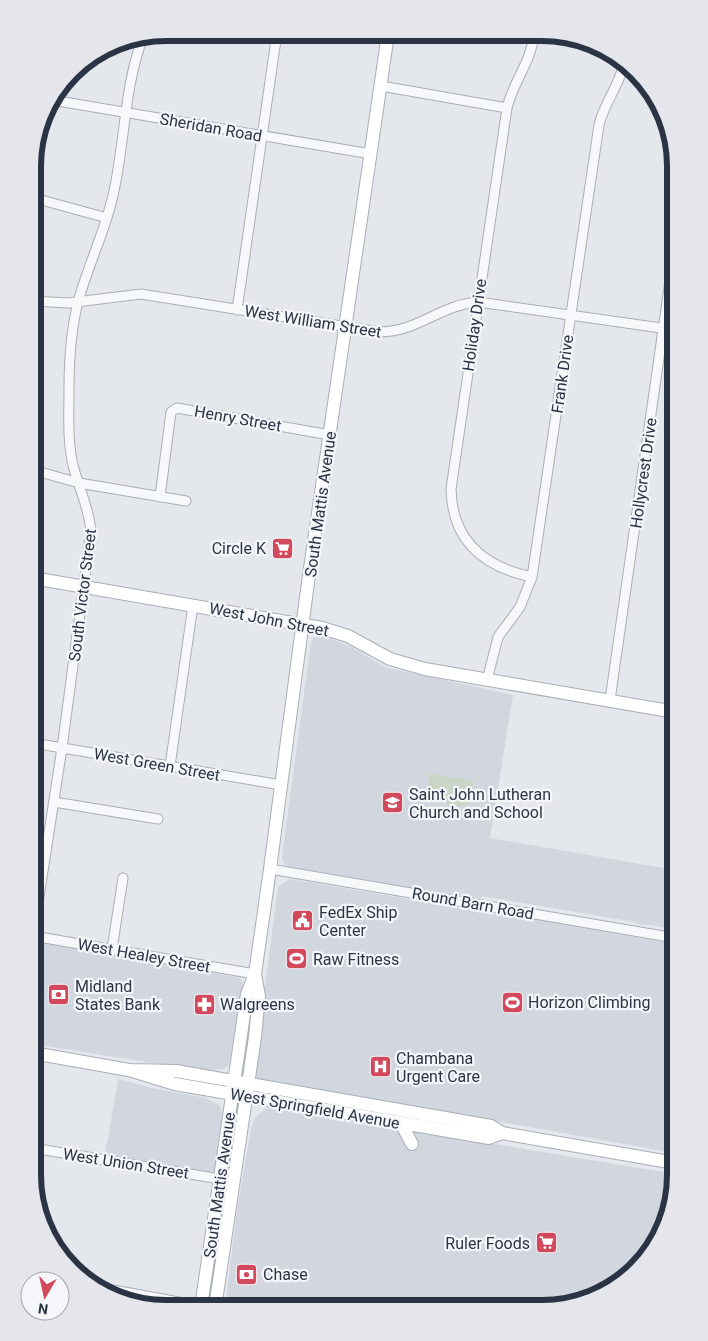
<svg xmlns="http://www.w3.org/2000/svg" width="708" height="1341" font-family="Roboto,sans-serif">
<style>
.built{fill:#d2d6de}
.green{fill:#c9d6c5}
.lines{fill:none;stroke-linecap:round;stroke-linejoin:round}
.street-casing{stroke:#a9aeb7;stroke-width:11}
.secondary-casing{stroke:#a9aeb7;stroke-width:14}
.street{stroke:#f7f8fa;stroke-width:9}
.secondary{stroke:#fff;stroke-width:12}
.labels{text-anchor:middle;stroke-width:4.5;stroke-linejoin:round;paint-order:stroke}
.street-label{font-size:16px;fill:#2b3445;stroke:#f4f6f9}
.poi-label{font-size:16px;fill:#2b3445;stroke:#f4f6f9;text-anchor:start}
.rim{fill:none;stroke:#2b3445;stroke-width:6}
</style>
<rect width="100%" height="100%" fill="#e4e7ec"/>
<path class="built" d="M 321,635 L 352,647 L 384,667 L 513,695 L 490,838 L 675,870 L 675,929 L 650,925 L 639,925 L 634,922 L 482,896 L 481,899 L 291,867 L 284,864 L 282,856 L 311,642 L 314,637 Z
M 290,879 L 675,944 L 675,1153 L 253,1078 L 278,887 Z
M 33,941 L 240,978 L 244,985 L 229,1065 L 223,1069 L 204,1071 L 33,1044 Z
M 118,1079 L 152,1088 L 206,1098 L 220,1106 L 224,1118 L 215,1170 L 208,1173 L 105,1155 Z
M 278,1107 L 309,1112 L 338,1121 L 447,1136 L 675,1174 L 675,1184 L 648,1256 L 584,1301 L 542,1308 L 225,1308 L 236,1217 L 251,1129 L 254,1119 L 260,1113 L 267,1108 Z"/>
<path class="green" d="M 430,774 L 474,781 L 470,804 L 448,808 L 446,799 L 428,791 Z"/>
<g class="lines">
<defs>
<path id="street" d="M 381,86 L 507,108
M 52,100 L 371,154
M 34,198 L 107,218
M 33,301 L 68,303 L 141,294 L 379,332 C 419,332 439,305 478,302 L 675,330
M 237,310 L 277,33
M 33,470 L 79,483 L 186,501
M 160,497 L 171,412 L 177,408 L 330,435
M 532,577 C 484,567 452,541 451,489 L 507,108 C 513,82 531,62 534,35
M 487,680 L 498,637 L 520,607 L 532,577 L 599,125 C 604,103 620,85 624,63
M 610,700 L 675,246
M 33,743 L 281,785
M 170,766 L 193,605
M 54,802 L 158,819
M 270,869 L 675,938
M 33,936 L 62,748 L 91,531 C 89,509 80,490 74,469 C 67,444 69,414 69,389 C 69,357 71,325 80,295 C 91,258 108,224 115,186 C 125,137 125,84 143,37
M 33,936 L 255,974
M 112,949 L 123,878
M 33,1148 L 220,1179
M 108,1289 L 206,1307"/>
<path id="secondary" d="M 33,578 L 322,628 L 348,636 L 390,659 L 425,669 L 675,712
M 33,1053 L 129,1070 L 175,1084 L 466,1134 L 489,1138 L 502,1133
M 129,1070 L 176,1071 L 491,1126 L 502,1133 L 675,1163
M 401,1123 L 412,1144
M 201,1307 L 247,994 L 255,974 L 270,869 L 309,575 L 388,34
M 215,1308 L 255,1037 L 259,996 L 255,974"/>
</defs>
<use href="#street" class="street-casing"/>
<use href="#secondary" class="secondary-casing"/>
<use href="#street" class="street"/>
<use href="#secondary" class="secondary"/>
</g>
<defs>
<symbol id="supermarket-square" viewBox="-11 -11 22 22"><rect x="-9" y="-9" width="18" height="18" rx="4" fill="#d1495b" stroke="#f4f6f9"/><path d="M-6-5.5h2.5l.6 2H6L4.5 2H-2.5L-4.4-4H-6ZM-1.5 3.2a1.3 1.3 0 1 0 .1 0ZM3 3.2a1.3 1.3 0 1 0 .1 0Z" fill="#fff"/></symbol>
<symbol id="school-square" viewBox="-11 -11 22 22"><rect x="-9" y="-9" width="18" height="18" rx="4" fill="#d1495b" stroke="#f4f6f9"/><path d="M0-5L7-2L0 1L-7-2ZM-4 1L0 2.5L4 1V4Q0 6-4 4Z" fill="#fff"/></symbol>
<symbol id="civic-square" viewBox="-11 -11 22 22"><rect x="-9" y="-9" width="18" height="18" rx="4" fill="#d1495b" stroke="#f4f6f9"/><path d="M-.6-6.5H3V-4.5H.6V-3L4-1V1h2V6H-6V1h2V-1L-.6-3ZM-1.2 2.5V6h2.4V2.5Z" fill="#fff"/></symbol>
<symbol id="stadium-square" viewBox="-11 -11 22 22"><rect x="-9" y="-9" width="18" height="18" rx="4" fill="#d1495b" stroke="#f4f6f9"/><path d="M0-5a6.5 5 0 1 0 0 10a6.5 5 0 1 0 0-10ZM-3.5-1.8h7v3.6h-7Z" fill="#fff"/></symbol>
<symbol id="bank-square" viewBox="-11 -11 22 22"><rect x="-9" y="-9" width="18" height="18" rx="4" fill="#d1495b" stroke="#f4f6f9"/><path d="M-6-4H6V4H-6ZM0-2.3a2.3 2.3 0 1 0 0 4.6a2.3 2.3 0 1 0 0-4.6Z" fill="#fff"/></symbol>
<symbol id="pharmacy-square" viewBox="-11 -11 22 22"><rect x="-9" y="-9" width="18" height="18" rx="4" fill="#d1495b" stroke="#f4f6f9"/><path d="M-2-6h4v4h4v4h-4v4h-4v-4h-4v-4h4Z" fill="#fff"/></symbol>
<symbol id="hospital-square" viewBox="-11 -11 22 22"><rect x="-9" y="-9" width="18" height="18" rx="4" fill="#d1495b" stroke="#f4f6f9"/><path d="M-5-5h3v3.5h4V-5h3V5h-3V1.5h-4V5h-3Z" fill="#fff"/></symbol>
</defs>
<g fill-rule="evenodd">
<use href="#supermarket-square" x="270" y="536" width="25" height="25"/>
<use href="#school-square" x="380" y="790" width="25" height="25"/>
<use href="#civic-square" x="290" y="908" width="25" height="25"/>
<use href="#stadium-square" x="284" y="946" width="25" height="25"/>
<use href="#bank-square" x="46" y="982" width="25" height="25"/>
<use href="#stadium-square" x="500" y="990" width="25" height="25"/>
<use href="#pharmacy-square" x="192" y="992" width="25" height="25"/>
<use href="#hospital-square" x="368" y="1054" width="25" height="25"/>
<use href="#supermarket-square" x="534" y="1230" width="25" height="25"/>
<use href="#bank-square" x="234" y="1262" width="25" height="25"/>
</g>
<g class="labels">
<g class="street-label">
<text transform="translate(211 127) rotate(10)" y="6">Sheridan Road</text>
<text transform="translate(313 321) rotate(9)" y="6">West William Street</text>
<text transform="translate(474 325) rotate(-82)" y="6">Holiday Drive</text>
<text transform="translate(562 374) rotate(-82)" y="6">Frank Drive</text>
<text transform="translate(238 418) rotate(10)" y="6">Henry Street</text>
<text transform="translate(643 473) rotate(-82)" y="6">Hollycrest Drive</text>
<text transform="translate(320 504) rotate(-82)" y="6">South Mattis Avenue</text>
<text transform="translate(82 595) rotate(-83)" y="6">South Victor Street</text>
<text transform="translate(269 619) rotate(11)" y="6">West John Street</text>
<text transform="translate(157 764) rotate(10)" y="6">West Green Street</text>
<text transform="translate(473 903) rotate(10)" y="6">Round Barn Road</text>
<text transform="translate(144 955) rotate(10)" y="6">West Healey Street</text>
<text transform="translate(315 1108) rotate(10)" y="6">West Springfield Avenue</text>
<text transform="translate(126 1163) rotate(9)" y="6">West Union Street</text>
<text transform="translate(219 1185) rotate(-82)" y="6">South Mattis Avenue</text>
</g>
<g class="poi-label">
<text x="266" y="554" text-anchor="end">Circle K</text>
<text x="409" y="800">Saint John Lutheran<tspan x="409" dy="18">Church and School</tspan></text>
<text x="319" y="918">FedEx Ship<tspan x="319" dy="18">Center</tspan></text>
<text x="313" y="965">Raw Fitness</text>
<text x="75" y="992">Midland<tspan x="75" dy="18">States Bank</tspan></text>
<text x="528" y="1008">Horizon Climbing</text>
<text x="220" y="1010">Walgreens</text>
<text x="396" y="1064">Chambana<tspan x="396" dy="18">Urgent Care</tspan></text>
<text x="530" y="1249" text-anchor="end">Ruler Foods</text>
<text x="263" y="1280">Chase</text>
</g>
</g>
<path d="M0 0H708V1341H0ZM166 41H542A125 125 0 0 1 667 166V1175A125 125 0 0 1 542 1300H166A125 125 0 0 1 41 1175V166A125 125 0 0 1 166 41Z" fill="#e4e6eb" fill-rule="evenodd"/>
<path class="rim" d="M166 41H542A125 125 0 0 1 667 166V1175A125 125 0 0 1 542 1300H166A125 125 0 0 1 41 1175V166A125 125 0 0 1 166 41Z"/>
<g transform="translate(45 1296) rotate(189)"><circle r="24" fill="#f4f6f9" stroke="#a4a8b1"/>
<path d="M0-4L9 19L0 12L-9 19Z" fill="#d1495b"/>
<text y="-8" font-size="14" font-weight="bold" text-anchor="middle" fill="#2b3445">N</text>
</g>
</svg>
